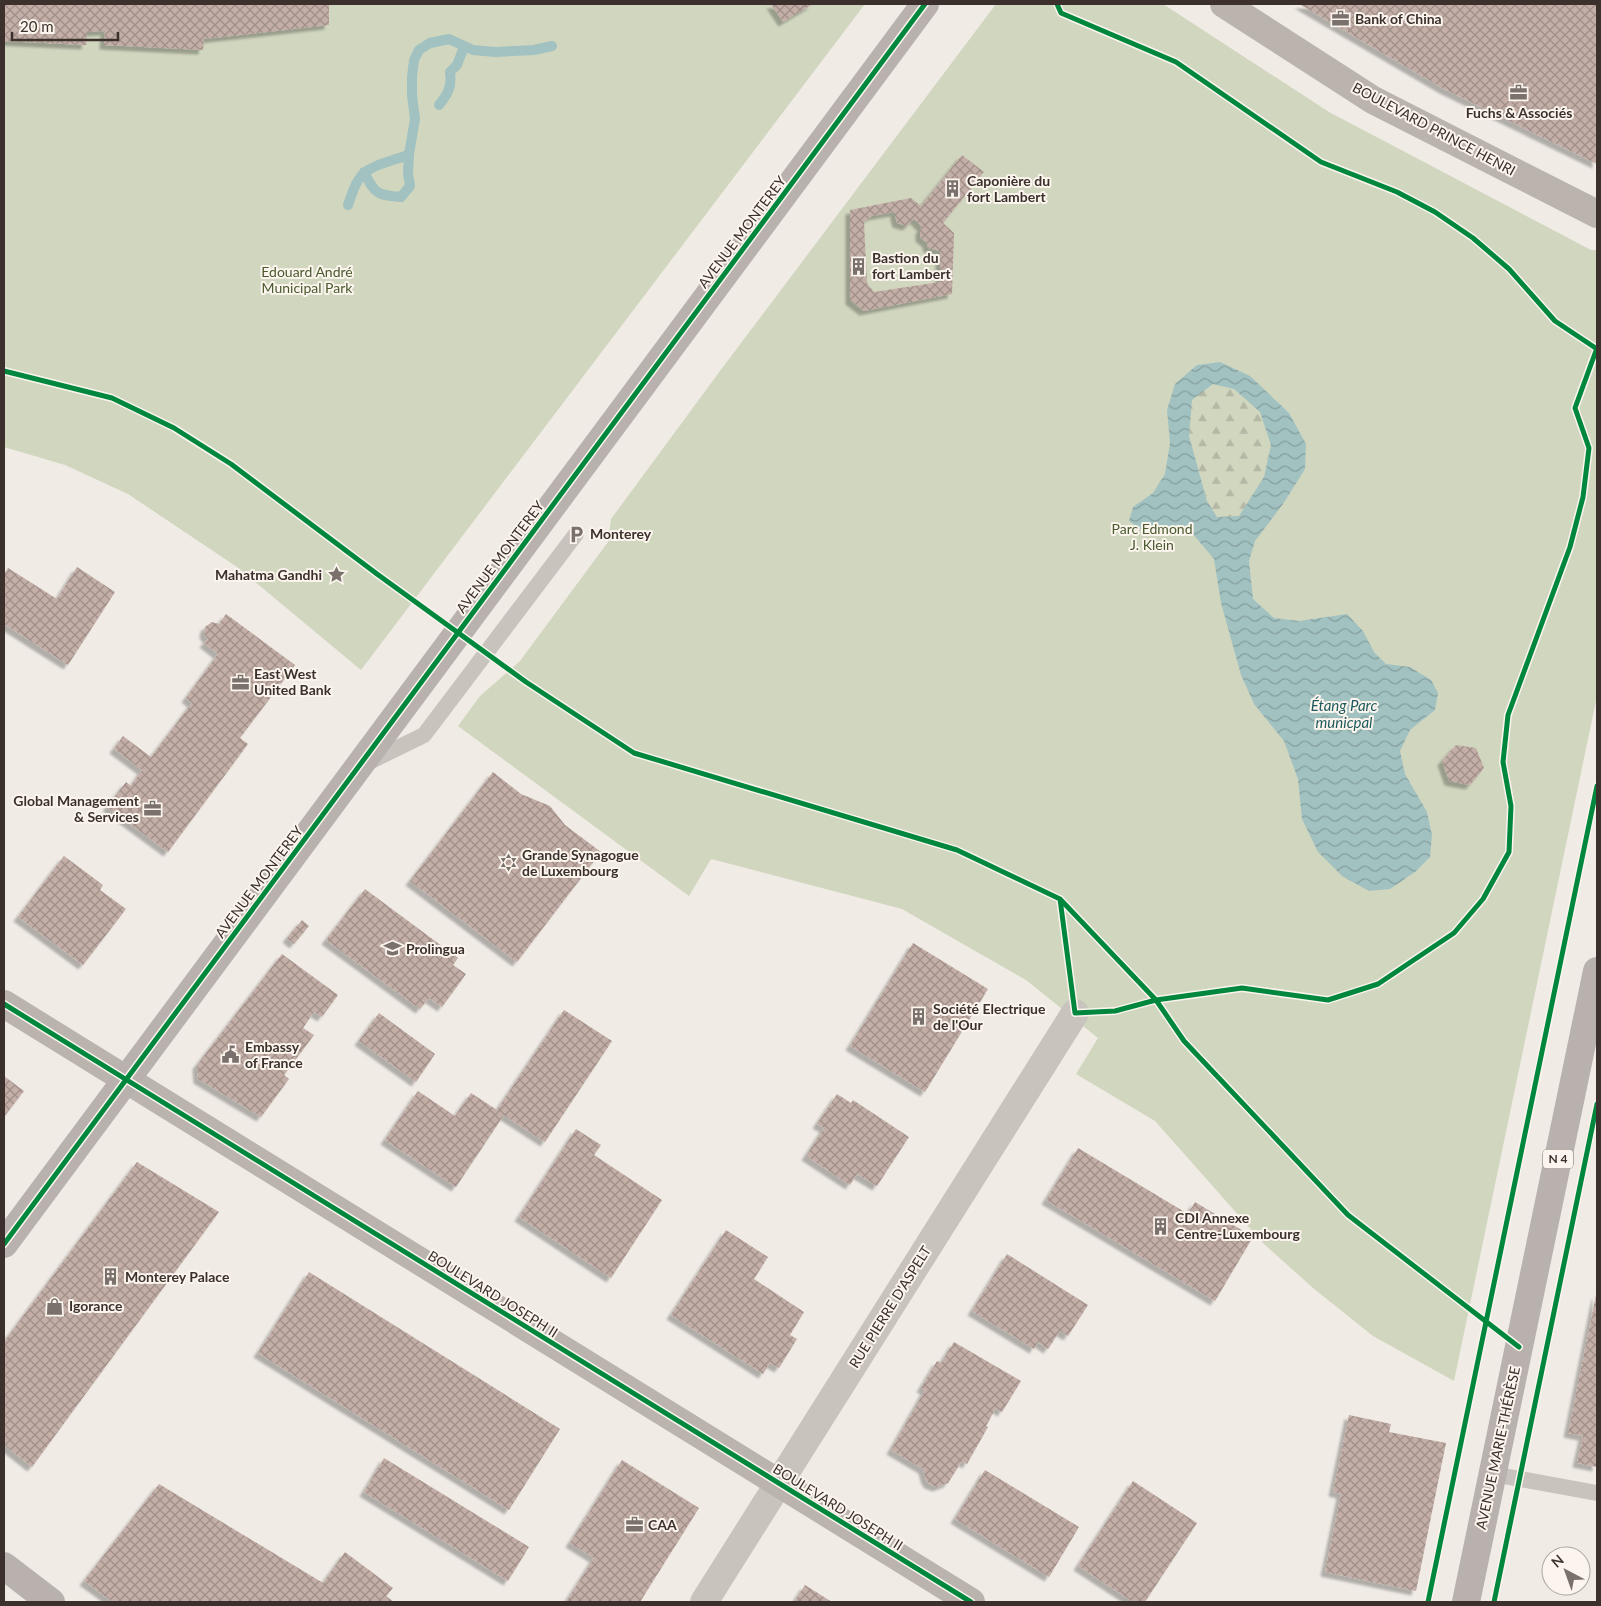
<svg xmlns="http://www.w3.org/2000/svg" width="1601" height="1606" font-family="Lato,sans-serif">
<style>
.green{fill:#d1d6bf}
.forest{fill:url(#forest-firs)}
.water{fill:url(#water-waves);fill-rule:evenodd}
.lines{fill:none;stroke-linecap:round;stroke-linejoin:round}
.stream{stroke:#a1c2c1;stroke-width:10}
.building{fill:url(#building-cross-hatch);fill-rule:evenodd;filter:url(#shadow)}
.lane{stroke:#c9c3be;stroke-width:16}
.street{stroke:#c9c3be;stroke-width:28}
.secondary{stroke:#bab3ae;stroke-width:28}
.primary{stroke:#b8b1ad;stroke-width:28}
.cycleway-casing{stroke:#fbf5ee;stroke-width:8}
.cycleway{stroke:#00873e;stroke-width:5}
.labels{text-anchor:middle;stroke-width:4;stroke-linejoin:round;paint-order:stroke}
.shield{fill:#fbf5ee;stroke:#756b66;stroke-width:1}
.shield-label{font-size:12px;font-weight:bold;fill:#3b302b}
.poi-label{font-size:14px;font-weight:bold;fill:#3b302b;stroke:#fbf5ee;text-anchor:start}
.street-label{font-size:14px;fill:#3b302b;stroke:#fbf5ee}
.park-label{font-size:14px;fill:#4a5a2e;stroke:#fbf5ee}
.water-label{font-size:15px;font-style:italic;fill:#1f5a5e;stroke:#fbf5ee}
</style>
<defs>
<pattern id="forest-firs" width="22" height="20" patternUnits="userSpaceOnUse" patternTransform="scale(1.25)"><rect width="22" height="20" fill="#d1d6bf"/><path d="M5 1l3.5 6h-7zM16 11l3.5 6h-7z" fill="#b4b8a4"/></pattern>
<pattern id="water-waves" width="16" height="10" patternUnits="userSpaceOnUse" patternTransform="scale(1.25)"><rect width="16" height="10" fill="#a1c2c1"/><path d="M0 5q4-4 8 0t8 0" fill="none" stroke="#849e9d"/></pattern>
<pattern id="building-cross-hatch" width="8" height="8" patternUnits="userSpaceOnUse" patternTransform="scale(1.25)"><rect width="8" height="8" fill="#c3afa7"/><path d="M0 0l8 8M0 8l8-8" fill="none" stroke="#a08f88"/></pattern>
<filter id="shadow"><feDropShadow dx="-4.5" dy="4.5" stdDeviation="1" flood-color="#0004"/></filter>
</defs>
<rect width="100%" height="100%" fill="#f0ebe5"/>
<path class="green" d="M 4,4 L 865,4 L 361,670 L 237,567 L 128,494 L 65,465 L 4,447 Z
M 996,4 L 1163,4 L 1329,112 L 1591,250 L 1597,250 L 1597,696 L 1454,1381 L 1373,1336 L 1313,1288 L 1264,1244 L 1155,1121 L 1076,1074 L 1098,1038 L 1026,980 L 902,909 L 711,859 L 689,896 L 458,726 L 480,696 L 520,661 L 608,542 L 611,519 L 720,371 Z"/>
<path class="forest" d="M 1213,384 L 1234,389 L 1260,413 L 1271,445 L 1264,477 L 1240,516 L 1217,518 L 1207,501 L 1189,436 L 1192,399 Z"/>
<path class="water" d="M 1220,362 L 1250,376 L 1289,413 L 1306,444 L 1305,469 L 1283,504 L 1255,541 L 1249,561 L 1253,599 L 1274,618 L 1299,621 L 1347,614 L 1363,631 L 1374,652 L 1386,664 L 1410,667 L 1431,680 L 1438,693 L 1435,710 L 1410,730 L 1400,751 L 1405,774 L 1427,812 L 1432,835 L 1430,857 L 1415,872 L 1390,889 L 1369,891 L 1342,876 L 1318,852 L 1302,819 L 1298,779 L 1284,741 L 1254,704 L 1241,675 L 1221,603 L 1214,559 L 1192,533 L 1178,526 L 1143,531 L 1129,521 L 1133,507 L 1153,493 L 1165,474 L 1170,443 L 1167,410 L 1175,384 L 1197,365 ZM 1213,384 L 1234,389 L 1260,412 L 1271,445 L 1264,477 L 1239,516 L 1217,517 L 1207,501 L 1189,436 L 1192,400 Z"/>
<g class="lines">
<path class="stream" d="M 439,105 C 448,94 452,87 450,72 L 457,65 L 464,47
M 364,172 C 375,194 377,195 401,197 L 410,186 L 408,173 L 409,154
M 348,205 C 358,176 360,170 390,161 C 397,158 403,158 409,154 L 415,119 L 412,95 L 412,77 L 414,60 L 419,50 L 430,43 L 449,39 L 473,50 L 495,52 L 534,50 L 552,46"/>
</g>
<path class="building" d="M 4,4 L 329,4 L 329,25 L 204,39 L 203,50 L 104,45 L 105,31 L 87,32 L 86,45 L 4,41 Z
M 771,4 L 813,4 L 783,22 Z
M 1299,4 L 1597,4 L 1597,164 L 1444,89 Z
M 962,155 L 984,172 L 943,223 L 954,233 L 952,294 L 864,311 L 850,300 L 850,210 L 911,198 L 921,206 ZM 895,212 L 895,216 L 897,223 L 907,226 L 914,219 L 922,227 L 920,230 L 920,237 L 927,243 L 928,248 L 940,251 L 940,282 L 874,292 L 867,283 L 864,222 L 872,216 Z
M 77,567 L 115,592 L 68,665 L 4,624 L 4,574 L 8,568 L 57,599 Z
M 226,614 L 295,665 L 240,738 L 248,744 L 168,852 L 107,807 L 126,782 L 131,786 L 142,770 L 114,749 L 123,736 L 151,757 L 192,703 L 186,698 L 218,654 L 204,643 L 208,639 L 204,634 L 205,627 L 212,622 L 219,624 Z
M 1456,745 L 1476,748 L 1484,768 L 1470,785 L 1449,781 L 1442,761 Z
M 493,772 L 521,794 L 550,806 L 565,825 L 601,852 L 517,962 L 410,881 Z
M 64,856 L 103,885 L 100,890 L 126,909 L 83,965 L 18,917 Z
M 365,889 L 458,958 L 453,965 L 466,974 L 442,1007 L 429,998 L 420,1009 L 326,940 Z
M 302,920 L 309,926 L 294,944 L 287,938 Z
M 913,943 L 988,989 L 925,1092 L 850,1046 Z
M 282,954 L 338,995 L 322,1017 L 314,1012 L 303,1028 L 314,1035 L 284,1075 L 289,1079 L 261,1117 L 198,1079 L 197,1065 Z
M 564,1010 L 612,1041 L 545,1142 L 504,1115 L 456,1187 L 385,1140 L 418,1091 L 455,1116 L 471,1093 L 497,1110 Z
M 379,1013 L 435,1054 L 416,1082 L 359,1041 Z
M 4,1076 L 24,1091 L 4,1117 Z
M 837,1094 L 851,1103 L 853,1100 L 909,1137 L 877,1186 L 857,1174 L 850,1185 L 806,1156 L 824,1128 L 817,1124 Z
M 576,1129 L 601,1145 L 594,1155 L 662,1200 L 611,1278 L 519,1217 Z
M 1078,1148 L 1188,1214 L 1195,1202 L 1253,1237 L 1215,1301 L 1046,1200 Z
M 137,1162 L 219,1212 L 32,1467 L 4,1445 L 4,1342 Z
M 726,1230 L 768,1257 L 754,1279 L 804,1312 L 790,1335 L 797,1339 L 779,1368 L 770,1363 L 763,1374 L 671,1315 Z
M 1007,1254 L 1088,1305 L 1068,1336 L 1060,1331 L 1048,1349 L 1038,1342 L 1034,1349 L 972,1311 Z
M 309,1272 L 560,1429 L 509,1510 L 258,1353 Z
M 1596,1295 L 1597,1295 L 1597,1467 L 1577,1463 L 1583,1436 L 1568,1433 Z
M 954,1342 L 1021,1381 L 1002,1412 L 996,1408 L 986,1426 L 988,1427 L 967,1464 L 962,1461 L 948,1483 L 937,1487 L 929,1484 L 926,1480 L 923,1469 L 891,1450 L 925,1390 L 921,1388 L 937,1361 L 941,1363 Z
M 1349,1415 L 1391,1424 L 1389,1432 L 1446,1443 L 1416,1591 L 1325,1572 L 1341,1494 L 1333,1492 Z
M 384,1458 L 529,1547 L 508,1581 L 364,1492 Z
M 622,1460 L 699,1508 L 640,1602 L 566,1602 L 594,1558 L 570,1543 Z
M 985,1470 L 1079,1527 L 1049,1577 L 955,1519 Z
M 1133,1481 L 1197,1523 L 1145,1602 L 1133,1602 L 1078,1566 Z
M 159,1484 L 323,1583 L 345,1552 L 393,1588 L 386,1596 L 394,1602 L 113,1602 L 84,1581 Z
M 805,1585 L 832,1602 L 794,1602 Z"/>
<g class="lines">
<path class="lane" d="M 367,763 L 424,735 L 576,534
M 1493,1474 L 1597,1493"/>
<path class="street" d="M 704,1602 L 1075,1013"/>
<path class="secondary" d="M 1224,4 L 1373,100 L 1597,214
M 4,1004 L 971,1602"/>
<path class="primary" d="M 4,1244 L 925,4
M 4,1566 L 51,1602
M 1466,1602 L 1597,971"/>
<defs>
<path id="cycleway" d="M 1057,4 L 1061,13 L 1176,62 L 1321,162 L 1397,192 L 1435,212 L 1473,238 L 1509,269 L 1555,321 L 1597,349
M 4,371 L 112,398 L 174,428 L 231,464 L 377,574 L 526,682 L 634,753 L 957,850 L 1060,899 L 1156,1000 L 1184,1041 L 1348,1215 L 1519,1347
M 1060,899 L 1075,1013 L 1115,1011 L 1156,1000 L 1242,988 L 1328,1000 L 1378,984 L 1454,933 L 1483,899 L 1509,852 L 1511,806 L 1503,762 L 1508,715 L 1570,547 L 1583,497 L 1589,448 L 1575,408 L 1597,348
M 4,1004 L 971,1602
M 4,1244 L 925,4
M 1428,1602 L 1597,786
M 1494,1602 L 1597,1104"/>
</defs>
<use href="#cycleway" class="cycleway-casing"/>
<use href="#cycleway" class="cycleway"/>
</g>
<defs>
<symbol id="office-bare" viewBox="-9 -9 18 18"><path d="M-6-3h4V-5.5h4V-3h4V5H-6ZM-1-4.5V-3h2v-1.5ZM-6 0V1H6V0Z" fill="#7a716c" stroke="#fbf5ee" stroke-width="2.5" paint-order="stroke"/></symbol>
<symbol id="building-bare" viewBox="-9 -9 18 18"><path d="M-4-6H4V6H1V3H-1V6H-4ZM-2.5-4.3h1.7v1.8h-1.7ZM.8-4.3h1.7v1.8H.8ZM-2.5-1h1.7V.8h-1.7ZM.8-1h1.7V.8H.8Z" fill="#7a716c" stroke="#fbf5ee" stroke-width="2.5" paint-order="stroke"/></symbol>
<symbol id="parking-bare" viewBox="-9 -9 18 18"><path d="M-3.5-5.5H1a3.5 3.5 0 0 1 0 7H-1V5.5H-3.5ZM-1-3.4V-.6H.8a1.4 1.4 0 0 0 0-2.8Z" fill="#7a716c" stroke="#fbf5ee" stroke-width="2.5" paint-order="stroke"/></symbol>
<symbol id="sight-bare" viewBox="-9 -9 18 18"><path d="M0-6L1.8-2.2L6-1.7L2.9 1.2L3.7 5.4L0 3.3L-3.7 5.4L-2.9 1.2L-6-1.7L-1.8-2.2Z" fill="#7a716c" stroke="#fbf5ee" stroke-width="2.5" paint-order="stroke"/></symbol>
<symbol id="synagogue-bare" viewBox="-9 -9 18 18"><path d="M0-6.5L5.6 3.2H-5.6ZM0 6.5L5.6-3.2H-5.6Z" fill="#7a716c" stroke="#fbf5ee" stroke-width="2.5" paint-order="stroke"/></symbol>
<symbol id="school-bare" viewBox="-9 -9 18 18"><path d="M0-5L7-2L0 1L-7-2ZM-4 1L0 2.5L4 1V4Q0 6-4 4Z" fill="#7a716c" stroke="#fbf5ee" stroke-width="2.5" paint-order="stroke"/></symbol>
<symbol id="civic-bare" viewBox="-9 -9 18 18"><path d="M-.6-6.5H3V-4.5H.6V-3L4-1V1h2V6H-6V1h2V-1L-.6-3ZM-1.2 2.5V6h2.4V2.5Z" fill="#7a716c" stroke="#fbf5ee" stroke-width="2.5" paint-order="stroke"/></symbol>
<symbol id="shop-bare" viewBox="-9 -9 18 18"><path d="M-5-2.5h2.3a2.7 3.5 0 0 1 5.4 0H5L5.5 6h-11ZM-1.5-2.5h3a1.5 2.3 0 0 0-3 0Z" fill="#7a716c" stroke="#fbf5ee" stroke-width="2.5" paint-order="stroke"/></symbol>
</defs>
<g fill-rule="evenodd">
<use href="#office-bare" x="1328" y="6" width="25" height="25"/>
<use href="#office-bare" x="1506" y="80" width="25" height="25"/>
<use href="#building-bare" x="940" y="176" width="25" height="25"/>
<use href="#building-bare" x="846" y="254" width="25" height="25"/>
<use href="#parking-bare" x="564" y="522" width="25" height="25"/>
<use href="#sight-bare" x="324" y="562" width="25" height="25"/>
<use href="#office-bare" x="228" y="670" width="25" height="25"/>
<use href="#office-bare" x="140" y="796" width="25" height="25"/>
<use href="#synagogue-bare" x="496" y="850" width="25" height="25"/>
<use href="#school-bare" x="380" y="936" width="25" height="25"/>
<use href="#building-bare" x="906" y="1004" width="25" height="25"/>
<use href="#civic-bare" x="218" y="1042" width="25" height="25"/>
<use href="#building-bare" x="1148" y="1214" width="25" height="25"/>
<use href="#building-bare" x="98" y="1264" width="25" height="25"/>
<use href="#shop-bare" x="42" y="1294" width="25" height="25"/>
<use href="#office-bare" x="622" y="1512" width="25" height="25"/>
</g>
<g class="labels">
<rect class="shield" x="1543" y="1149.5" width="30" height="19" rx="4"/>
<g class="shield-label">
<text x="1558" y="1163">N 4</text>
</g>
<g class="poi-label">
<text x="1355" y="24">Bank of China</text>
<text x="1519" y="118" text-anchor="middle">Fuchs &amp; Associés</text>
<text x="967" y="186">Caponière du<tspan x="967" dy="16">fort Lambert</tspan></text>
<text x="872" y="263">Bastion du<tspan x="872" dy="16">fort Lambert</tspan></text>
<text x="590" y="539">Monterey</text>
<text x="322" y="580" text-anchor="end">Mahatma Gandhi</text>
<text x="254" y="679">East West<tspan x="254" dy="16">United Bank</tspan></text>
<text x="139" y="806" text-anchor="end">Global Management<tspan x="139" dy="16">&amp; Services</tspan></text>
<text x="522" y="860">Grande Synagogue<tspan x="522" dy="16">de Luxembourg</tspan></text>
<text x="406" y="954">Prolingua</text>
<text x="933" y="1014">Société Electrique<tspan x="933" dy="16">de l'Our</tspan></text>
<text x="245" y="1052">Embassy<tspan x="245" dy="16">of France</tspan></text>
<text x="1175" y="1223">CDI Annexe<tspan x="1175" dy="16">Centre-Luxembourg</tspan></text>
<text x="125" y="1282">Monterey Palace</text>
<text x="69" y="1311">Igorance</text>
<text x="648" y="1530">CAA</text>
</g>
<g class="street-label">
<text transform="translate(1434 129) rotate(28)" y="5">BOULEVARD PRINCE HENRI</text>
<text transform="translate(742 232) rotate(-53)" y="5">AVENUE MONTEREY</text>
<text transform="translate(500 557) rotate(-53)" y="5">AVENUE MONTEREY</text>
<text transform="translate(259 882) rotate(-53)" y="5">AVENUE MONTEREY</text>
<text transform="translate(493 1294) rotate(32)" y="5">BOULEVARD JOSEPH II</text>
<text transform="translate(890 1307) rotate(-58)" y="5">RUE PIERRE D'ASPELT</text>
<text transform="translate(1498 1448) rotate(-78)" y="5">AVENUE MARIE-THÉRÈSE</text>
<text transform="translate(838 1507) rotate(32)" y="5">BOULEVARD JOSEPH II</text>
</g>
<g class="park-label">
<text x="307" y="277">Edouard André<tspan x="307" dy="16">Municipal Park</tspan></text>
<text x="1152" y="534">Parc Edmond<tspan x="1152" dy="16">J. Klein</tspan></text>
</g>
<g class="water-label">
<text x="1344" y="711">Étang Parc<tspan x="1344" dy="17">municpal</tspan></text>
</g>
</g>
<rect width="1601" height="1606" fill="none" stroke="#3b302b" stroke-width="10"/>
<g transform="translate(1566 1571) rotate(319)"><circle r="24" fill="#fbf5ee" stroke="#aea6a0"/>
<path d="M0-4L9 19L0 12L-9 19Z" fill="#7a716c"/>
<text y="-8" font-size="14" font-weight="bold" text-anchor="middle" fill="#3b302b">N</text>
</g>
<path d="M12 32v8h106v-8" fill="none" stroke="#3b302b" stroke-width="2.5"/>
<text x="20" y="32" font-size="15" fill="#3b302b" stroke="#fbf5ee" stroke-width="4" paint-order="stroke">20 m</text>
</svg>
